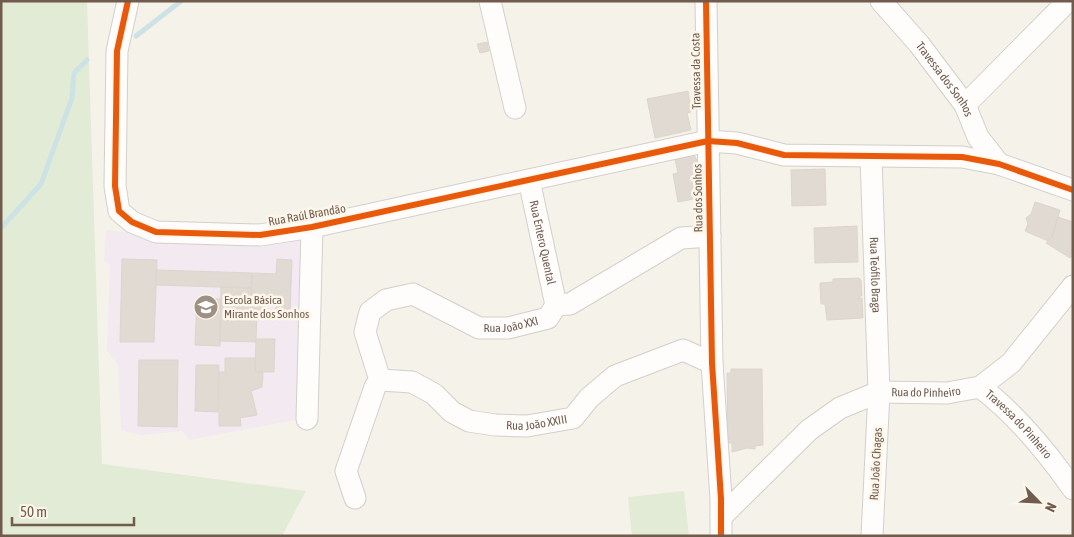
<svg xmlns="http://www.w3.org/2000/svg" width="1074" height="537" font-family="'Asap Condensed',sans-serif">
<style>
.education{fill:#f2e9f1}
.green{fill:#e2ebd6}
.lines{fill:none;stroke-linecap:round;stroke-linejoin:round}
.stream{stroke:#cde2e4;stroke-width:5}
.building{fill:#e1dad2;stroke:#ddd5cd}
.minor-casing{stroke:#d4cfc9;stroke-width:23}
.minor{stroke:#fefdfc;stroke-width:21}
.cycleway-casing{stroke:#fdf7eb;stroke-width:9}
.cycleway{stroke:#e8590c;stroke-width:6}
.labels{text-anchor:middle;stroke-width:5;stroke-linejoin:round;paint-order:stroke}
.street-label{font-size:12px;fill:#715b4d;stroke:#fdf7eb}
.poi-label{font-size:12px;fill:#715b4d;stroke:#fdf7eb;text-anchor:start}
</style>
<rect width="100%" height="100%" fill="#f5f2ea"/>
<path class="education" d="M 106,230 L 209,241 L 305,233 L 300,419 L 189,440 L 183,431 L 141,435 L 121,430 L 118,364 L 107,351 L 110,264 L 104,261 Z"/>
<path class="green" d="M 1,1 L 87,1 L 102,464 L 306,491 L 282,536 L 1,536 Z
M 684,491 L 689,536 L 632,536 L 628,497 Z"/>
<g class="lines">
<path class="stream" d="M 136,36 L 181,1
M 1,228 L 41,184 L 72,98 L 74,73 L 87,60"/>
</g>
<path class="building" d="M 487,42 L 489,51 L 480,53 L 477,44 Z
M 688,91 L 691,112 L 687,113 L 691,130 L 655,138 L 647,99 Z
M 694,155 L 698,162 L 699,198 L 678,202 L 673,174 L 678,173 L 675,159 Z
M 825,169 L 826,205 L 792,206 L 791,170 Z
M 1035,202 L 1060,210 L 1052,237 L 1048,241 L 1025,231 L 1028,224 L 1026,218 L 1031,214 Z
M 1058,217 L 1073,222 L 1073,255 L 1070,258 L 1046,243 L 1052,237 Z
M 857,226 L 858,262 L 815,263 L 814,228 Z
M 122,259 L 157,260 L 154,342 L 120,342 Z
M 277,259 L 292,260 L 290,311 L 276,311 L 276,304 L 265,303 L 264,313 L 257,312 L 257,309 L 251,308 L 252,273 L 276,274 Z
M 156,270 L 252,273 L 251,288 L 156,285 Z
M 859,278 L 861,280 L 862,296 L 860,296 L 860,299 L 862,298 L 863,318 L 827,320 L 825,304 L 821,304 L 820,283 L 833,282 L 833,279 Z
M 221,287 L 251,288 L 251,308 L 257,309 L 256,342 L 220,341 Z
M 197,298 L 221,299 L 220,346 L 195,345 Z
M 256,339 L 275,339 L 274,372 L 255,372 Z
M 225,358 L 256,358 L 255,372 L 263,372 L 262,387 L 251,391 L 257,415 L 240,418 L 241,426 L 219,426 L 219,372 L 225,372 Z
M 139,360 L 178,360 L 177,427 L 138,426 Z
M 196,365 L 219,365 L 218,412 L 195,411 Z
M 731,369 L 762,369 L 763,445 L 755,446 L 755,449 L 747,448 L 732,452 L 732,443 L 728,443 L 727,373 L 731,373 Z"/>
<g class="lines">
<defs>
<g id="minor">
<path d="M 128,1 L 117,51 L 115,186 L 119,211 L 132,222 L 156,232 L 260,235 L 312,227 L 708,141 L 737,143 L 784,155 L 962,157 L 999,164 L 1073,190"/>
<path d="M 490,1 L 515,108"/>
<path d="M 706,1 L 712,363 L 721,499 L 721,536"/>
<path id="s1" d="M 881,1 L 919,44 L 965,105 L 978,137 L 999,164"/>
<path d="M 965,105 L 1068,1"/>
<path id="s2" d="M 871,157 L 879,392 L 872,536"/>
<path id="s3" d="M 529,180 L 556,305"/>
<path d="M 556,305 L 570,304 L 681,238 L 710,236"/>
<path id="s4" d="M 380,380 L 412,382 L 434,394 L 452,412 L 469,421 L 495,425 L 527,426 L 573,418 L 589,398 L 615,376 L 683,350 L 712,363"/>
<path id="s5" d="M 380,380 L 365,332 L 370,312 L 386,300 L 413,294 L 479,328 L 508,328 L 548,318 L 556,305"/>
<path id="s6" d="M 980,387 C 1016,414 1047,452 1073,489"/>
<path d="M 307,419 L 312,227"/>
<path d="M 355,498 L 346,471 L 375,387 L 380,380"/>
<path id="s7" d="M 721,517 L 809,430 L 840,408 L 879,392 L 947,393 L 980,387 L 1011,363 L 1073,286"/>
</g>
</defs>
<use href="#minor" class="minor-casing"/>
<use href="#minor" class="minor"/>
<defs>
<path id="cycleway" d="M 128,1 L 117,51 L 115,186 L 119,211 L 132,222 L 156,232 L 260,235 L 312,227 L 708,141 L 737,143 L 784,155 L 962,157 L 999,164 L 1073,190
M 706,1 L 712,363 L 721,499 L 721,536"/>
</defs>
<use href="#cycleway" class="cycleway-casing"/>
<use href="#cycleway" class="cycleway"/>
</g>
<defs>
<symbol id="school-disc" viewBox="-11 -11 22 22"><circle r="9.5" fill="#9f9084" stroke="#fdf7eb"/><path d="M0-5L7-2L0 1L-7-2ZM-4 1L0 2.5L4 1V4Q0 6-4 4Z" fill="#fff"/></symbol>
</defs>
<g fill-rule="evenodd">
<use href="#school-disc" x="192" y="293" width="28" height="28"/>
</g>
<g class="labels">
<g class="street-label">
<text transform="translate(696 71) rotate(-91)" y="4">Travessa da Costa</text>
<text dy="4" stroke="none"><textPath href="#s1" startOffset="101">Travessa dos Sonhos</textPath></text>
<text transform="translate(698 198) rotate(-91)" y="4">Rua dos Sonhos</text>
<text transform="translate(307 215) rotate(-10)" y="4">Rua Raúl Brandão</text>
<text dy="4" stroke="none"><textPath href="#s3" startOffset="64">Rua Entero Quental</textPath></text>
<text dy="4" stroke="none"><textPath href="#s2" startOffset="118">Rua Teófilo Braga</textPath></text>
<text dy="4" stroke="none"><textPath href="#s5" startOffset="225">Rua João XXI</textPath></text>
<text dy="4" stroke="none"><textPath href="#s7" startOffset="251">Rua do Pinheiro</textPath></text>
<text dy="4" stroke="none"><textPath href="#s4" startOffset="170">Rua João XXIII</textPath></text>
<text dy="4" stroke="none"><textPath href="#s6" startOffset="54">Travessa do Pinheiro</textPath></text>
<text transform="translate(876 464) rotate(-87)" y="4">Rua João Chagas</text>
</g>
<g class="poi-label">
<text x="224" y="304">Escola Básica<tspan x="224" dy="14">Mirante dos Sonhos</tspan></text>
</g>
</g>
<rect width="1074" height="537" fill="none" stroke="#715b4d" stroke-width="5"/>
<g transform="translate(1039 502) rotate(114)" stroke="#fdf7eb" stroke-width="4" paint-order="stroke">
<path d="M0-4L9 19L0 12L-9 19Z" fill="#715b4d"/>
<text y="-8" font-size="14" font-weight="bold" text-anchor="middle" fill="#715b4d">N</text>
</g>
<path d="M12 517v8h122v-8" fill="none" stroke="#715b4d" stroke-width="2.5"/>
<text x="20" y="517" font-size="15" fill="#715b4d" stroke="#fdf7eb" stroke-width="4" paint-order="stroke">50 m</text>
</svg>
